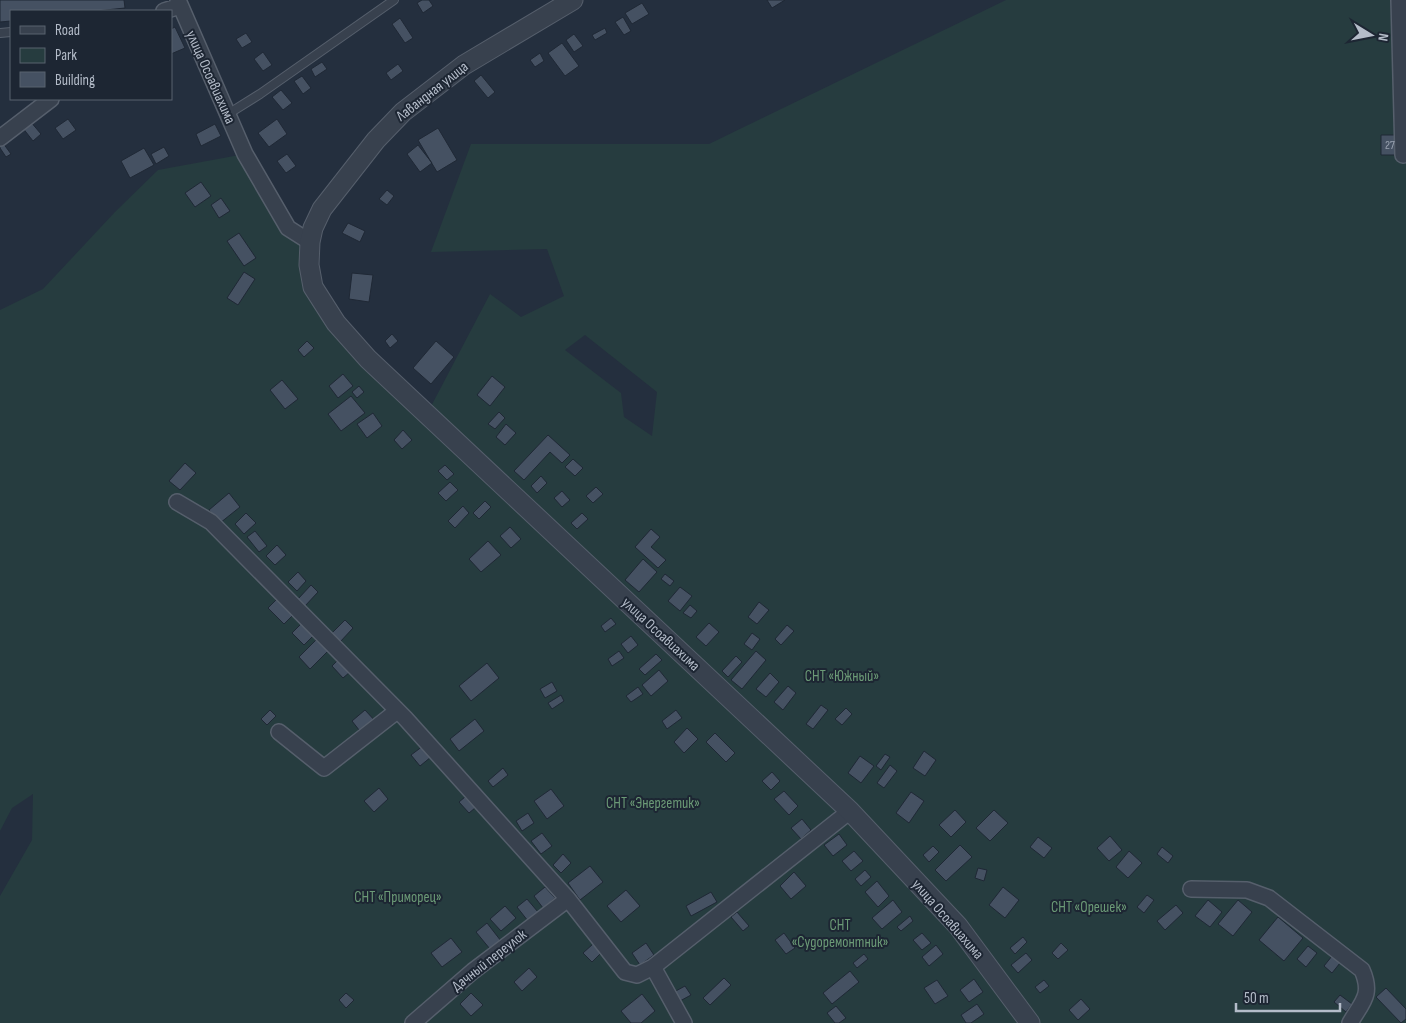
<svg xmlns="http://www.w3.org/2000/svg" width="1406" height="1023" font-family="'Sofia Sans Condensed',sans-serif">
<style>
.green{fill:#263c3f;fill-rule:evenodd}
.building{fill:#455162;stroke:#1f2835}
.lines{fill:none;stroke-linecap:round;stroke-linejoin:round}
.service-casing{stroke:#565f6c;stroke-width:10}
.minor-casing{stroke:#565f6c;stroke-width:18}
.tertiary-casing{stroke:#565f6c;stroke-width:21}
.service{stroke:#38414e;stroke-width:8}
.minor{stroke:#38414e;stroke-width:15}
.tertiary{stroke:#38414e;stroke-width:19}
.labels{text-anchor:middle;stroke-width:4;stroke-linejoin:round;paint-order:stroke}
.number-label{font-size:12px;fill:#98a1af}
.street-label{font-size:15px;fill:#b4bcc9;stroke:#1d2633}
.park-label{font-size:15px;fill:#6b9a76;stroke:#1d2633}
</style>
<rect width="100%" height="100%" fill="#242f3e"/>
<path class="green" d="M 1006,0 L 1406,0 L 1406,1023 L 0,1023 L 0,896 L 32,840 L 33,794 L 12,808 L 0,831 L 0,310 L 43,289 L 115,212 L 158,170 L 245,154 L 288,228 L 310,242 L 313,287 L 427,414 L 490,294 L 521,317 L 564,296 L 547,249 L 431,252 L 471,144 L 709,144 ZM 585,335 L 657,392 L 652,436 L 624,417 L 621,393 L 565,350 Z"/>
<path class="building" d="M 0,0 L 124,0 L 125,8 L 96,11 L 11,11 L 11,21 L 0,22 Z
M 422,0 L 429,0 L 433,6 L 423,13 L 417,3 Z
M 767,0 L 785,0 L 772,8 Z
M 642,3 L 649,14 L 632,24 L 625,13 Z
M 623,17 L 631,31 L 624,35 L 615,22 Z
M 400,18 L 413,38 L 405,43 L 392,24 Z
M 175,27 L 185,48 L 171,54 L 171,29 Z
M 605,28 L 607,33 L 595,40 L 592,35 Z
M 246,33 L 252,42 L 242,48 L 236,39 Z
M 574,34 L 583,46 L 574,52 L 566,40 Z
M 562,43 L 579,66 L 565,76 L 548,53 Z
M 263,52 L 272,65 L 263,71 L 254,59 Z
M 540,53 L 544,61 L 535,67 L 530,60 Z
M 322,62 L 327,69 L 315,77 L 311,69 Z
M 398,64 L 403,71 L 391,80 L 386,73 Z
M 481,75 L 495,92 L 488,98 L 474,81 Z
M 302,76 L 311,88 L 303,94 L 294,81 Z
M 281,90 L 292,103 L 283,110 L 272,97 Z
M 68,119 L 76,130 L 63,139 L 55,128 Z
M 277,119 L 287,134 L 269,147 L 258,133 Z
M 30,121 L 41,134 L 33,141 L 22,127 Z
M 215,124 L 221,136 L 201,146 L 196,134 Z
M 438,128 L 457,160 L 437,172 L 418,140 Z
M 1381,135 L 1398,135 L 1399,155 L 1381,155 Z
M 3,143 L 11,154 L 6,157 L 0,148 L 0,145 Z
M 418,145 L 432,163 L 420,172 L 407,154 Z
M 164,147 L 169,156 L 156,164 L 151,154 Z
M 144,148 L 154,165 L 130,178 L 121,161 Z
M 287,154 L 296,166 L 286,173 L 277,161 Z
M 201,182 L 211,196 L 195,207 L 185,193 Z
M 387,190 L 394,196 L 387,205 L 379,199 Z
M 221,198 L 230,211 L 219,218 L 211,205 Z
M 348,223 L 365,231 L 360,242 L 342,233 Z
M 239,233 L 256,258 L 244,266 L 227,241 Z
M 244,272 L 255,279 L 238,305 L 227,298 Z
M 352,273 L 373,275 L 369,302 L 349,299 Z
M 392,334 L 398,341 L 390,348 L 385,341 Z
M 307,341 L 314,348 L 304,357 L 298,350 Z
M 436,341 L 454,357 L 431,384 L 413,368 Z
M 343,374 L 353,386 L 338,398 L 329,386 Z
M 492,376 L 505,387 L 490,406 L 477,395 Z
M 282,380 L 298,399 L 285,409 L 270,390 Z
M 359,386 L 364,392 L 357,398 L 352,392 Z
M 351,396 L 365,413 L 341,431 L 328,414 Z
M 499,412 L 505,418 L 495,429 L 488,424 Z
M 373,413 L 382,426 L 367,438 L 357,424 Z
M 506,424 L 516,433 L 505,445 L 496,437 Z
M 403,430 L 412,440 L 402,449 L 394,440 Z
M 548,435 L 570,455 L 562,463 L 550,452 L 524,480 L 514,471 Z
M 573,459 L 583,468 L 575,476 L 565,467 Z
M 185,463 L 196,473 L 180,490 L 169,481 Z
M 445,465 L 454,474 L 447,480 L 438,471 Z
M 541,476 L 547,483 L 537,493 L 531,486 Z
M 450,482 L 458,490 L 446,501 L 438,493 Z
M 596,487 L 603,494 L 593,503 L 586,496 Z
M 562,491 L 570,500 L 562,507 L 554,498 Z
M 229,493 L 240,507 L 220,523 L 209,510 Z
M 485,501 L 491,507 L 479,519 L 473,513 Z
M 463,506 L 469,513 L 455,528 L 448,521 Z
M 246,513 L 256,523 L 244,534 L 235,524 Z
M 582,513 L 588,519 L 577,529 L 571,523 Z
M 510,527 L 521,539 L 511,548 L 500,536 Z
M 651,529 L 660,537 L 651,547 L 666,560 L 658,568 L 635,547 Z
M 255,531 L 267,546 L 259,552 L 247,537 Z
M 488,541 L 501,555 L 481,572 L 469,559 Z
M 277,545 L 286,555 L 275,565 L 266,556 Z
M 643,559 L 657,572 L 639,592 L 625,580 Z
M 298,572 L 306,581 L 297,591 L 288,582 Z
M 665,574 L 674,581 L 670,586 L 661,579 Z
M 311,585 L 318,592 L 305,606 L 298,599 Z
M 680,587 L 692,596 L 680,611 L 668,601 Z
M 278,598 L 294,614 L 284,624 L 268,608 Z
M 759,602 L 769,610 L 757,624 L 748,617 Z
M 690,605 L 697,611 L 691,618 L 683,613 Z
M 611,618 L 616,624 L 605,632 L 601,626 Z
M 345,620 L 353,628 L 340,642 L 331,634 Z
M 302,623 L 314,635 L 304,645 L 292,633 Z
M 709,623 L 719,632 L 706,646 L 696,637 Z
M 787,625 L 794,631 L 781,645 L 775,639 Z
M 752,633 L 760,639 L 752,650 L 744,644 Z
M 631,636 L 638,645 L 628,653 L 621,644 Z
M 316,640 L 328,651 L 310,669 L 299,657 Z
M 619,651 L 624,658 L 612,666 L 608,659 Z
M 756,651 L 766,660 L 742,689 L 731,680 Z
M 656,654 L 662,660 L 645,675 L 639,669 Z
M 736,656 L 742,662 L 728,677 L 722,671 Z
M 338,660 L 350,672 L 343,678 L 332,666 Z
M 487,663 L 499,678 L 471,701 L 459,686 Z
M 659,670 L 668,681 L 651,696 L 642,685 Z
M 770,673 L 779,682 L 766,697 L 756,689 Z
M 552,682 L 557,691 L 545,698 L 540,689 Z
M 788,686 L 796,693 L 783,710 L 774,702 Z
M 638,687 L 643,694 L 631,702 L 626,696 Z
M 561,695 L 564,701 L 552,709 L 548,703 Z
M 821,705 L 828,710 L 813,729 L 806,724 Z
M 846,708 L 852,714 L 842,725 L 835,719 Z
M 270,710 L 276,716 L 267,725 L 261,719 Z
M 365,710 L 377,723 L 363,735 L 352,721 Z
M 676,710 L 682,718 L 667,729 L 662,721 Z
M 475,719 L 484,731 L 459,751 L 450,739 Z
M 687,728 L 698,739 L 684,753 L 674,742 Z
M 715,733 L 735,753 L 726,762 L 706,742 Z
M 423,746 L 431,757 L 420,766 L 411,755 Z
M 924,751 L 936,760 L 925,776 L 913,768 Z
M 885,754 L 890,757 L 881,770 L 876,766 Z
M 860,756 L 874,766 L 861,783 L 848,773 Z
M 890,765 L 897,771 L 884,788 L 877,783 Z
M 503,768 L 508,775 L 493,787 L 488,781 Z
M 772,772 L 780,781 L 771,790 L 762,781 Z
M 379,788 L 388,799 L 374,812 L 364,801 Z
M 551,789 L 564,806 L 547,819 L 534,801 Z
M 784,791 L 798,806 L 789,815 L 774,799 Z
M 911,792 L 924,801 L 909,823 L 896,813 Z
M 465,797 L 475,808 L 469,813 L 459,802 Z
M 955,810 L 966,822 L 951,837 L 939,825 Z
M 994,810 L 1008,823 L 990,841 L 976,828 Z
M 528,813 L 534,823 L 522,831 L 516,821 Z
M 802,819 L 811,830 L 801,839 L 791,828 Z
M 542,833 L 552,846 L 541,854 L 531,841 Z
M 839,834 L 847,845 L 833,856 L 824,845 Z
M 1110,836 L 1122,850 L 1109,861 L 1097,848 Z
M 1038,837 L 1052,848 L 1044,858 L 1030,847 Z
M 960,845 L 972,857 L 946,881 L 935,870 Z
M 933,846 L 939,852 L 929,862 L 923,855 Z
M 1162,847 L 1173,856 L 1168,863 L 1157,854 Z
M 854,851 L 863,861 L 851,871 L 842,861 Z
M 1129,851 L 1142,863 L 1128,878 L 1116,867 Z
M 563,854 L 571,863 L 561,873 L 553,865 Z
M 590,866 L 603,882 L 580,900 L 568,883 Z
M 978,868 L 987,870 L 984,881 L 975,878 Z
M 865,870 L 871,877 L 861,886 L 855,879 Z
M 794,872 L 806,886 L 791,899 L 780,886 Z
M 877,881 L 889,896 L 878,907 L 865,892 Z
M 545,887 L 555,898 L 543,908 L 534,896 Z
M 1003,887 L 1019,900 L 1005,918 L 989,905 Z
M 626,890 L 640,906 L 621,922 L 607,906 Z
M 711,892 L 717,902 L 691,916 L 686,906 Z
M 1147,895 L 1154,900 L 1144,913 L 1137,907 Z
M 527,899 L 538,912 L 528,921 L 517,907 Z
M 893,900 L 902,912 L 882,929 L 872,918 Z
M 1208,900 L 1222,912 L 1210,927 L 1195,916 Z
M 1238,900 L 1252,912 L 1233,936 L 1218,924 Z
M 1176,905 L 1183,913 L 1165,930 L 1157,921 Z
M 505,906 L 516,918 L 501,931 L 490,919 Z
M 737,912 L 749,926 L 743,931 L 731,917 Z
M 910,916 L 913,921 L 901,931 L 897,927 Z
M 1278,917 L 1303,938 L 1284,961 L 1259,940 Z
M 487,923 L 501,941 L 490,949 L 476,932 Z
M 784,933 L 795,948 L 786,954 L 775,940 Z
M 922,933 L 931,943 L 922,950 L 913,940 Z
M 1023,937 L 1027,942 L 1015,954 L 1010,948 Z
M 451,938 L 462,952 L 442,967 L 431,953 Z
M 646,943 L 654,955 L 640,965 L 632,953 Z
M 1061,943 L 1068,950 L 1058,959 L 1052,953 Z
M 593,944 L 601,953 L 592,962 L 583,953 Z
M 936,945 L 943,954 L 929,966 L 922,957 Z
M 1308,946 L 1317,953 L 1306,967 L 1297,959 Z
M 1026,953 L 1032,960 L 1018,973 L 1011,965 Z
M 864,954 L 868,959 L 857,968 L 853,963 Z
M 1332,956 L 1340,963 L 1332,973 L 1324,966 Z
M 529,968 L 537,977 L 522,991 L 514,982 Z
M 850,971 L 859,982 L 832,1004 L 823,993 Z
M 724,978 L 731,985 L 710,1005 L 703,998 Z
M 974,979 L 983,992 L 969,1002 L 960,990 Z
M 937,980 L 948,996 L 935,1004 L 924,988 Z
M 1044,980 L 1049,986 L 1040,993 L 1035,987 Z
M 685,986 L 691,995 L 680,1001 L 674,992 Z
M 1386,988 L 1406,1009 L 1406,1019 L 1401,1023 L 1376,997 Z
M 346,993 L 354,1000 L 346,1008 L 339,1000 Z
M 471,993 L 483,1005 L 471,1016 L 460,1004 Z
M 642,994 L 655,1011 L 641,1023 L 631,1023 L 621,1011 Z
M 1340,995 L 1352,1004 L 1346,1012 L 1334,1002 Z
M 1081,999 L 1090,1009 L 1078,1020 L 1069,1010 Z
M 977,1004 L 984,1014 L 971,1023 L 966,1023 L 961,1015 Z
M 836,1006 L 846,1018 L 839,1023 L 835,1023 L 827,1013 Z"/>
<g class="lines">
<defs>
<path id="service" d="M 0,33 L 11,32
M 228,114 L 260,94 L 394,0"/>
<path id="minor" d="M 178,0 L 245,154 L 288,228 L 310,242
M 1399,0 L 1403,155
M 164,11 L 180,6
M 0,138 L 51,99
M 177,502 L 211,522 L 405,718 L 568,899 L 625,972 L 637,975 L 653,967 L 850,811
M 279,732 L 324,768 L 397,711
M 1191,889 L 1247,890 L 1269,898 L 1362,970 C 1373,995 1362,1002 1350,1023
M 653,967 L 684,1023
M 413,1023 L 473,971 L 568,899"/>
<path id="tertiary" d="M 573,0 L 464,65 L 403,112 L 376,140 L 322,209 L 313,228 L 310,242 L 309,265 L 313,287 L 336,323 L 368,359 L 850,811 L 958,926 L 1030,1023"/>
</defs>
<use href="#service" class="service-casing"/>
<use href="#minor" class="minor-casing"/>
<use href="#tertiary" class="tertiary-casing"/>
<use href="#service" class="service"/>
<use href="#minor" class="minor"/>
<use href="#tertiary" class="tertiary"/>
</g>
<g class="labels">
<g class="number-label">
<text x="1390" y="149">27</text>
</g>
<g class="street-label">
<text transform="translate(211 77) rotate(66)" y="5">улица Осоавиахима</text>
<text transform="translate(432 91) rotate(-38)" y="5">Лавандная улица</text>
<text transform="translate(661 634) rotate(43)" y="5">улица Осоавиахима</text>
<text transform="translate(948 919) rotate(49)" y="5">улица Осоавиахима</text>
<text transform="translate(489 960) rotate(-38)" y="5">Дачный переулок</text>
</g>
<g class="park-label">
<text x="842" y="681">СНТ «Южный»</text>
<text x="653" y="808">СНТ «Энергетик»</text>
<text x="398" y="902">СНТ «Приморец»</text>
<text x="1089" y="912">СНТ «Орешек»</text>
<text x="840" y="930">СНТ<tspan x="840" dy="17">«Судоремонтник»</tspan></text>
</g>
</g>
<rect x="10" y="10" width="162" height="90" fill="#1d2633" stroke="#59626f"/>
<rect x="20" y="26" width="25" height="8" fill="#38414e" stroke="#59626f"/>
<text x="55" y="35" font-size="15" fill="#b4bcc9">Road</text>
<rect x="20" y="48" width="25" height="15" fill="#263c3f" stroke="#59626f"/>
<text x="55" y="60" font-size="15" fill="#b4bcc9">Park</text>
<rect x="20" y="72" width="25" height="15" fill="#455162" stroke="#59626f"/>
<text x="55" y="85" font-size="15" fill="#b4bcc9">Building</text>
<g transform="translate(1371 35) rotate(100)" stroke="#1d2633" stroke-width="4" paint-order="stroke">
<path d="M0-4L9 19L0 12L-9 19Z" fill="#b4bcc9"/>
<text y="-8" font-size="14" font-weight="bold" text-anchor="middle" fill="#b4bcc9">N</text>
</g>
<path d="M1236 1003v8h104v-8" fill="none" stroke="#b4bcc9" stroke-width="2.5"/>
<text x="1244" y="1003" font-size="15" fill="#b4bcc9" stroke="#1d2633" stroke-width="4" paint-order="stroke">50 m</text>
</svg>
